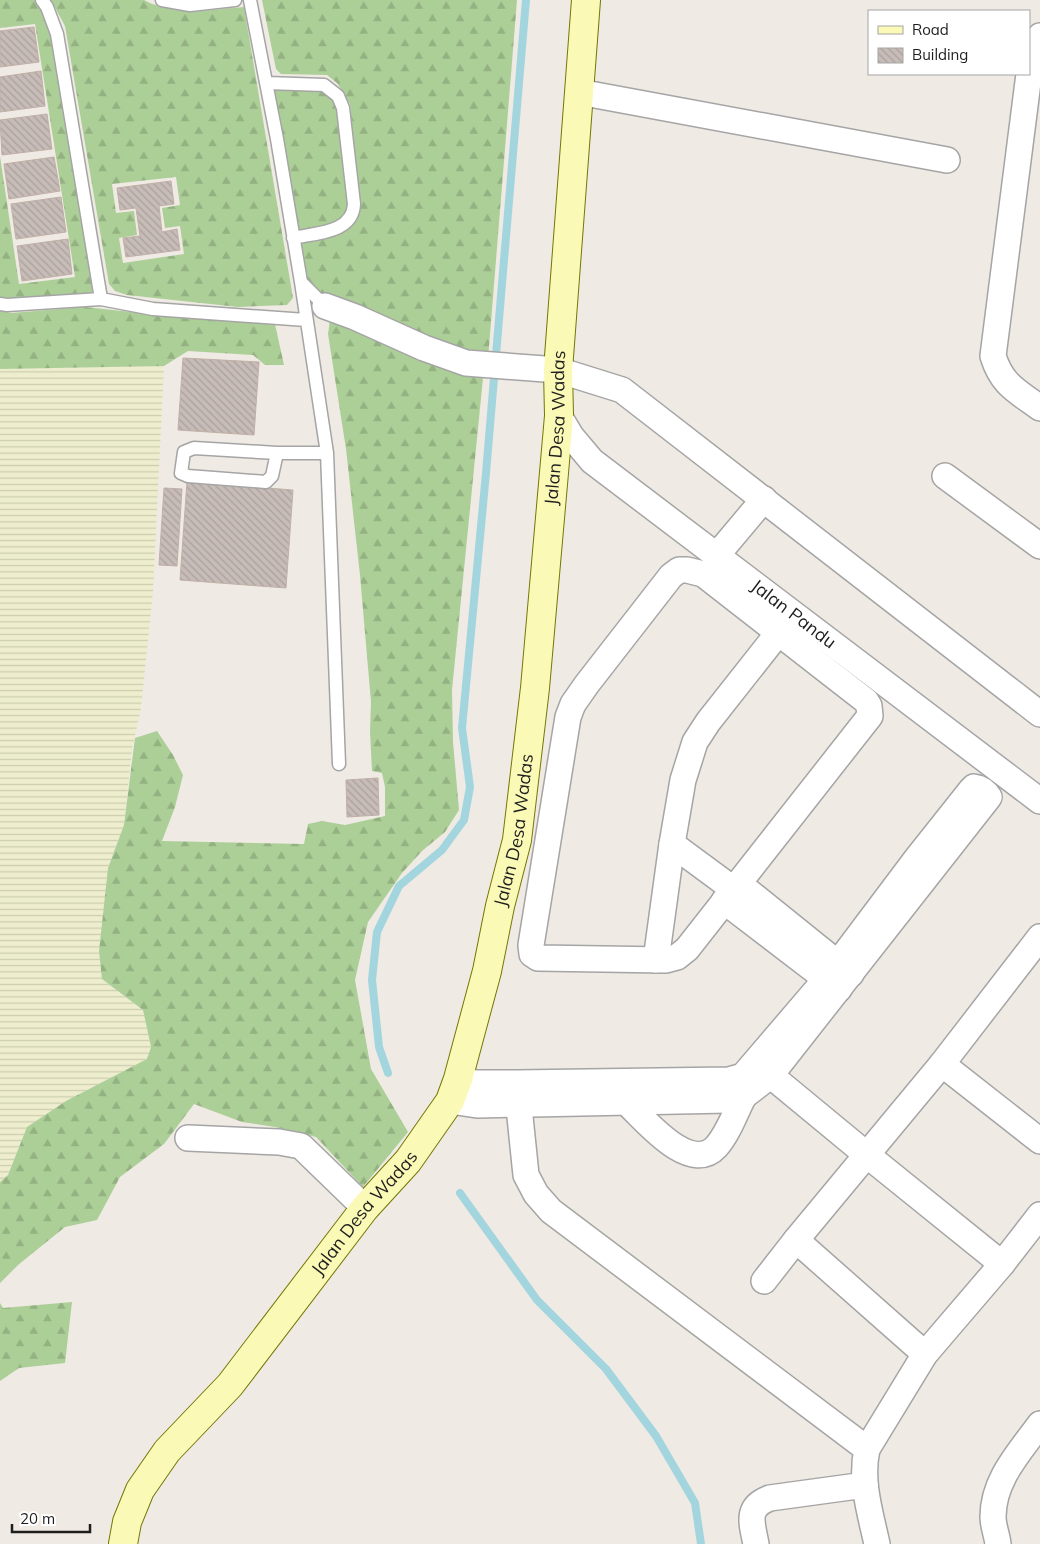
<svg xmlns="http://www.w3.org/2000/svg" width="1040" height="1544" font-family="Mulish,sans-serif">
<style>
.farmland{fill:url(#farmland-rules)}
.forest{fill:url(#forest-firs);fill-rule:evenodd}
.lines{fill:none;stroke-linecap:round;stroke-linejoin:round}
.stream{stroke:#a3d5de;stroke-width:8}
.building{fill:url(#building-back-hatch);stroke:#c1afa6}
.service-casing{stroke:#a5a5a5;stroke-width:15}
.minor-casing{stroke:#a5a5a5;stroke-width:28}
.secondary-casing{stroke:#747703;stroke-width:30}
.service{stroke:#fff;stroke-width:12}
.minor{stroke:#fff;stroke-width:25}
.secondary{stroke:#fbf9b6;stroke-width:28}
.labels{text-anchor:middle;stroke-width:5;stroke-linejoin:round;paint-order:stroke}
.street-label{font-size:18px;fill:#1e1e1e;stroke:#fff}
</style>
<defs>
<pattern id="farmland-rules" width="6" height="5" patternUnits="userSpaceOnUse" patternTransform="scale(1.25)"><rect width="6" height="5" fill="#eeeece"/><path d="M0 2.5h6" fill="none" stroke="#ccccb0"/></pattern>
<pattern id="forest-firs" width="22" height="20" patternUnits="userSpaceOnUse" patternTransform="scale(1.25)"><rect width="22" height="20" fill="#accf97"/><path d="M5 1l3.5 6h-7zM16 11l3.5 6h-7z" fill="#94b182"/></pattern>
<pattern id="building-back-hatch" width="6" height="6" patternUnits="userSpaceOnUse" patternTransform="scale(1.25)"><rect width="6" height="6" fill="#c7bcb7"/><path d="M-1 5l2 2M0 0l6 6M5-1l2 2" fill="none" stroke="#aaa19d"/></pattern>
</defs>
<rect width="100%" height="100%" fill="#efeae3"/>
<path class="farmland" d="M 164,366 L 153,591 L 141,708 L 132,749 L 124,825 L 108,868 L 102,979 L 143,1010 L 151,1047 L 147,1059 L 66,1101 L 27,1127 L 8,1175 L 0,1182 L 0,369 Z"/>
<path class="forest" d="M 0,0 L 37,0 L 54,37 L 97,295 L 3,301 L 0,297 L 0,156 L 19,284 L 75,277 L 35,24 L 0,28 Z
M 51,0 L 144,0 L 152,4 L 191,12 L 244,7 L 293,298 L 287,305 L 238,307 L 127,295 L 115,291 L 109,284 L 65,26 ZM 176,177 L 180,205 L 162,208 L 165,228 L 180,226 L 184,254 L 123,263 L 119,238 L 137,235 L 134,211 L 116,213 L 112,184 Z
M 262,0 L 517,0 L 488,359 L 471,355 L 322,294 L 305,277 L 301,244 C 321,238 352,235 359,212 L 350,104 L 337,83 L 327,75 L 281,74 L 276,69 Z
M 273,88 L 322,91 C 331,97 335,103 339,112 L 351,204 L 349,218 L 296,236 Z
M 85,307 L 150,314 L 275,324 L 284,365 L 265,365 L 253,355 L 188,351 L 164,366 L 0,369 L 0,310 L 11,313 Z
M 330,320 L 456,370 L 483,378 L 452,690 L 453,742 L 459,810 L 445,832 L 422,851 L 402,873 L 368,922 L 355,980 L 371,1069 L 408,1132 L 363,1187 L 316,1137 L 275,1127 L 242,1122 L 194,1104 L 164,1144 L 120,1177 L 97,1220 L 65,1227 L 18,1265 L 0,1283 L 0,1182 L 8,1175 L 27,1127 L 66,1101 L 147,1059 L 151,1047 L 143,1010 L 102,979 L 99,951 L 108,868 L 124,825 L 135,738 L 157,731 L 173,755 L 183,775 L 175,807 L 162,841 L 304,844 L 308,824 L 322,821 L 345,825 L 385,816 L 385,787 L 382,773 L 372,771 L 370,731 L 371,702 L 360,575 L 346,449 L 328,334 Z
M 72,1302 L 65,1363 L 19,1368 L 0,1381 L 0,1303 L 3,1308 Z"/>
<g class="lines">
<path class="stream" d="M 388,1073 L 379,1047 L 372,980 L 377,932 L 399,886 L 442,850 L 464,820 L 470,787 L 462,728 L 486,473 L 526,0
M 460,1193 L 537,1300 L 606,1369 L 656,1436 L 695,1503 L 701,1544"/>
</g>
<path class="building" d="M 34,27 L 39,62 L 0,67 L 0,31 Z
M 41,71 L 45,106 L 0,112 L 0,77 Z
M 47,114 L 52,149 L 2,155 L 0,120 Z
M 54,157 L 60,191 L 9,199 L 4,164 Z
M 171,181 L 174,204 L 159,206 L 162,232 L 177,229 L 180,250 L 126,257 L 123,238 L 140,236 L 136,208 L 120,210 L 117,188 Z
M 61,197 L 66,232 L 16,239 L 11,204 Z
M 68,239 L 72,274 L 22,281 L 17,246 Z
M 183,358 L 259,362 L 254,435 L 178,430 Z
M 187,482 L 293,490 L 286,588 L 180,580 Z
M 164,488 L 182,489 L 177,566 L 159,565 Z
M 378,778 L 379,815 L 347,817 L 346,780 Z"/>
<g class="lines">
<defs>
<path id="service" d="M 42,0 L 47,7 L 57,34 L 101,299 L 153,309 L 306,320
M 162,0 L 190,5 L 235,0
M 250,0 L 277,139 L 301,282 L 327,453 L 339,764
M 267,83 L 324,85 L 338,96 L 343,108 L 354,204 C 353,233 316,233 293,238
M 301,282 L 325,306
M 0,304 L 7,305 L 101,299
M 277,453 L 272,476 L 266,482 L 188,476 L 181,473 L 184,452 L 194,448 L 277,453 L 327,453"/>
<g id="minor">
<path d="M 1029,72 C 1030,59 1031,46 1040,36"/>
<path d="M 1029,74 L 993,356 C 1002,385 1017,391 1040,408"/>
<path d="M 579,92 L 947,160"/>
<path d="M 325,306 L 355,317 L 424,348 L 466,363 L 558,370 L 622,390 L 1040,714"/>
<path id="s1" d="M 559,416 L 571,436 L 592,461 L 1040,801"/>
<path d="M 945,476 L 1040,546"/>
<path d="M 717,555 L 764,499"/>
<path d="M 679,570 L 687,570 L 703,574 L 866,701 L 869,706 L 870,716 L 687,949 L 677,957 L 666,960 L 538,958 L 532,954 L 531,945 L 568,717 L 573,704 L 587,684 L 671,576 Z"/>
<path d="M 672,844 L 733,889"/>
<path d="M 738,883 L 851,974"/>
<path d="M 724,901 L 839,989"/>
<path d="M 656,960 L 672,844 L 683,780 L 695,742 L 708,722 L 779,632"/>
<path d="M 942,1064 L 1040,1141"/>
<path d="M 758,1065 L 867,1155 L 1002,1264"/>
<path d="M 517,1088 L 526,1175 L 536,1194 L 551,1211 L 867,1449"/>
<path d="M 632,1096 L 627,1103 C 645,1120 690,1175 716,1147 C 728,1134 735,1113 744,1096 L 741,1085"/>
<path d="M 450,1101 L 477,1105 L 728,1100 L 744,1096 L 770,1076 L 989,797 C 986,792 981,788 974,787 L 971,790 L 917,858 L 826,979 L 743,1076 L 729,1080 L 517,1083 L 475,1083 L 458,1079"/>
<path d="M 188,1138 L 279,1142 L 301,1146 L 365,1208"/>
<path d="M 796,1240 L 925,1354"/>
<path d="M 764,1281 L 796,1240 L 942,1064 L 1040,937"/>
<path d="M 756,1544 C 752,1523 745,1507 770,1498 L 865,1485"/>
<path d="M 877,1544 C 870,1512 860,1481 867,1449 L 925,1354 L 1002,1264 L 1040,1215"/>
<path d="M 998,1544 C 997,1535 993,1526 993,1517 C 993,1480 1019,1453 1040,1424"/>
</g>
<g id="secondary">
<path id="s2" d="M 123,1544 L 127,1522 L 140,1490 L 167,1451 L 230,1385 L 365,1208 L 408,1161 L 450,1101 L 458,1079 L 487,971 L 500,906 L 517,840 L 535,688 L 559,416 L 558,370 L 586,0"/>
</g>
</defs>
<use href="#service" class="service-casing"/>
<use href="#minor" class="minor-casing"/>
<use href="#secondary" class="secondary-casing"/>
<use href="#service" class="service"/>
<use href="#minor" class="minor"/>
<use href="#secondary" class="secondary"/>
</g>
<g class="labels">
<g class="street-label">
<text dy="6" stroke="none"><textPath href="#s2" startOffset="1239">Jalan Desa Wadas</textPath></text>
<text dy="6" stroke="none"><textPath href="#s1" startOffset="309">Jalan Pandu</textPath></text>
<text dy="6" stroke="none"><textPath href="#s2" startOffset="834">Jalan Desa Wadas</textPath></text>
<text dy="6" stroke="none"><textPath href="#s2" startOffset="414">Jalan Desa Wadas</textPath></text>
</g>
</g>
<rect x="868" y="10" width="162" height="65" fill="#ffffff" stroke="#a5a5a5"/>
<rect x="878" y="26" width="25" height="8" fill="#fbf9b6" stroke="#a5a5a5"/>
<text x="912" y="35" font-size="15" fill="#1e1e1e">Road</text>
<rect x="878" y="48" width="25" height="15" fill="url(#building-back-hatch)" stroke="#a5a5a5"/>
<text x="912" y="60" font-size="15" fill="#1e1e1e">Building</text>
<path d="M12 1524v8h78v-8" fill="none" stroke="#1e1e1e" stroke-width="2.5"/>
<text x="20" y="1524" font-size="15" fill="#1e1e1e" stroke="#ffffff" stroke-width="4" paint-order="stroke">20 m</text>
</svg>
